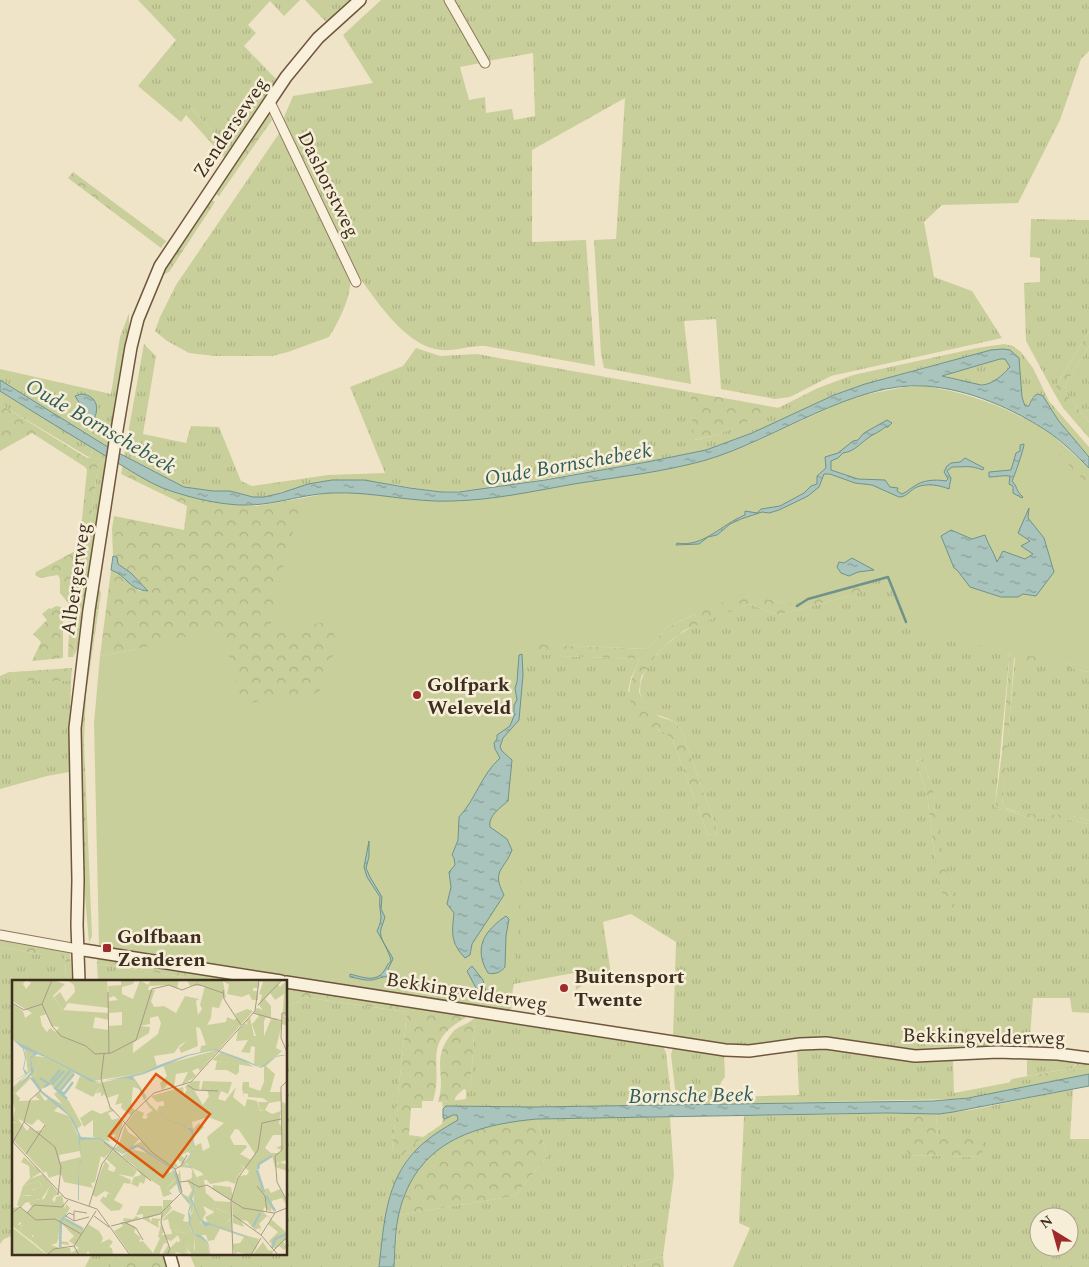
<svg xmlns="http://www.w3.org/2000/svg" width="1089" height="1267" font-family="Spectral,serif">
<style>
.grass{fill:url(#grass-tufts);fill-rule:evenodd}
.forest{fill:url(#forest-crowns)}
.garden{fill:#c9cf9b}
.water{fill:url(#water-ripples);stroke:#6f938a;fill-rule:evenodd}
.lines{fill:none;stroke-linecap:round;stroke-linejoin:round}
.stream{stroke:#6f938a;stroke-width:2.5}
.street-casing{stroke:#8d765c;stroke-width:11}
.secondary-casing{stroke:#6f573f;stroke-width:14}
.street{stroke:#faf1dc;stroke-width:9}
.secondary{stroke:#faf1dc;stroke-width:11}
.poi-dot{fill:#9e2a2b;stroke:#f7eed8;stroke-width:2}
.labels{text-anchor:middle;stroke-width:5;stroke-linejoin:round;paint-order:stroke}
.street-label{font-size:20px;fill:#3d2e20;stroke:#f7eed8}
.poi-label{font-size:20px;font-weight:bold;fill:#3d2e20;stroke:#f7eed8;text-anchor:start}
.water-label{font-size:21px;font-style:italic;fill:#2f5d5a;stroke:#f7eed8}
.inset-river{fill:none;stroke:#a9c4bc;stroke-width:2.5}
.inset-road{fill:none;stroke:#a89b85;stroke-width:1}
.view{fill:#df570d;fill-opacity:0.15;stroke:#df570d;stroke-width:2.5}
.inset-edge{fill:none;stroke:#3d2e20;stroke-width:2.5}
</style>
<defs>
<pattern id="grass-tufts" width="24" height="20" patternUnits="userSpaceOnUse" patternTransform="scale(1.25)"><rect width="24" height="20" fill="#c9cf9b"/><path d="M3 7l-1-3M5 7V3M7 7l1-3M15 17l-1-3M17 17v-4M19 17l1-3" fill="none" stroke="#aeb285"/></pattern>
<pattern id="forest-crowns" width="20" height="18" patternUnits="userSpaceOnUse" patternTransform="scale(1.25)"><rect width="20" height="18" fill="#c9cf9b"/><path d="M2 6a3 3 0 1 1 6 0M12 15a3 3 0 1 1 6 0" fill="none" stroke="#aeb285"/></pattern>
<pattern id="water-ripples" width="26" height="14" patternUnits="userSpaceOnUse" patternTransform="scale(1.25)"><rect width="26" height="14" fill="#a9c4bc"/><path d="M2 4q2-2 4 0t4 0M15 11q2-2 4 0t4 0" fill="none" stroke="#8ba098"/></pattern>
</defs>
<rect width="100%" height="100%" fill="#f0e4c8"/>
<path class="grass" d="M 138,0 L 300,0 L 284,16 L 270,1 L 248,25 L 256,33 L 244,46 L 277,80 L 230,149 L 191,108 L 181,122 L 138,86 L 176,40 Z
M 305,0 L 352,0 L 327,23 Z
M 381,0 L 446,0 L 481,63 L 460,67 L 469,100 L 485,97 L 486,113 L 512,109 L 514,120 L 535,116 L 533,53 L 488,61 L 453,0 L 1089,0 L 1089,51 L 1081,59 L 1060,120 L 1018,203 L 942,205 L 924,222 L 934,277 L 972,291 L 1002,338 L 831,376 L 790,397 L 775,399 L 721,389 L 716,319 L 684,321 L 691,384 L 604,368 L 601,354 L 594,240 L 616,239 L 625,98 L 532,150 L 532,242 L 586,240 L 595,366 L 485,346 C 469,345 452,353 435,349 C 403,342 374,298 356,272 L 284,122 L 284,117 L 293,96 L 373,83 L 343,35 Z
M 280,132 L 350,280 C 352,295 338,324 329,337 L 288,352 L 272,356 L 214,356 L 189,353 L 167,341 L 155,331 L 160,317 L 176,285 Z
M 1031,219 L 1089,220 L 1089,331 L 1053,391 L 1026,341 L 1024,283 L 1040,282 L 1040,258 L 1030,257 Z
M 129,313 L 129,330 L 111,449 L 0,380 L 0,369 L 111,394 L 120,337 Z
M 144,344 L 156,356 L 143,434 L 186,443 L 191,426 L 219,427 L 241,481 L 252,486 L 328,475 L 385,473 L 350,387 L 403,366 L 416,348 L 440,356 L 477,354 L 690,392 L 695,440 L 717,435 L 780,407 L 818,388 L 853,375 L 977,348 L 1004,344 L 1013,346 L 1021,352 L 1033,368 L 1049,401 L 1089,447 L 1089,457 L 1058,420 L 1043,396 L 1032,397 L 1029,406 L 1025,406 L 1022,397 L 1015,353 L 942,363 L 865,384 L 834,395 L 752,433 L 706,450 L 647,462 L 478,490 L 441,492 L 389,484 L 285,491 L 264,497 L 253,497 L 230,491 L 213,491 L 184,487 L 124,456 Z
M 1089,346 L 1089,422 L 1068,396 L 1065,386 Z
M 1000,359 L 1005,359 L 1010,367 C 987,395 971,383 941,375 Z
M 0,391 L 93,448 L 90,458 L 0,404 Z
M 109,458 L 80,645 L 73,657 L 98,465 Z
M 702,461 L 1089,667 L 1010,651 L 995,807 L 1033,819 L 1066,819 L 1089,824 L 1089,1013 L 1072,1012 L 1070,998 L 1033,998 L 1029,1050 L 943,1052 L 770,1046 L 730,1047 L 673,1038 L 676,942 L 631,914 L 603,922 L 611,974 L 605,978 L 589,981 L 576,990 L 574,973 L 514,984 L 513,989 L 392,993 L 154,955 L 303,498 L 493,498 ZM 849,596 L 778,615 L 749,604 C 728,612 704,619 685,631 C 664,643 632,675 642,700 C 643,703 643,706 645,707 C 652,715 664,716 673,721 C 676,723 678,726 681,729 L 718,833 L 708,835 L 672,739 L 667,733 L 658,730 L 628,691 L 631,678 L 640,659 L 562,656 L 526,652 L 765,599 ZM 922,759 C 937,792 937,826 935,861 L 927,794 L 916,761 Z
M 97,583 L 101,593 L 86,695 L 84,742 L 92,936 L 89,943 L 81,849 L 80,688 Z
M 1015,657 L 1089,672 L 1089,821 C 1073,813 1054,817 1037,816 C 1026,815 1012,811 1002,806 Z
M 9,672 L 12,672 L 17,681 L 71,681 L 69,772 L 47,776 L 0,789 L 0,676 Z
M 0,947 L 43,955 L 57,948 L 65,950 L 66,981 L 14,981 L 14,1235 L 4,1239 L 0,1244 Z
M 97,964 L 183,977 L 185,981 L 98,981 Z
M 303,997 L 407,1012 L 392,1150 L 402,1155 L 413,1144 L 442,1124 L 443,1118 L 445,1119 L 454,1115 L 457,1115 L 458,1120 C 445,1128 432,1136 420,1146 C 385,1176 384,1225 379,1267 L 195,1267 L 189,1253 L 286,1253 L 286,1006 L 298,1002 Z
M 476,1015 L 662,1044 L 666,1053 L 672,1103 L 671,1105 L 534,1107 L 446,1106 L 443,1109 L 442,1102 L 466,1099 L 466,1089 L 471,1083 L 475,1017 Z
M 673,1047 L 724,1055 L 725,1077 C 719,1083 719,1089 721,1097 L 726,1097 L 799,1095 L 797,1049 L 831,1047 L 953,1060 L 954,1093 L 1089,1067 L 1089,1074 L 986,1095 L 954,1099 L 677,1105 L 671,1055 Z
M 1027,1059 L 1075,1060 L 1076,1063 L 1073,1068 L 1027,1076 Z
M 1073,1089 L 1070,1139 L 1089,1139 L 1089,1267 L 733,1267 L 750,1228 L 739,1223 L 744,1116 L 907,1113 L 908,1155 L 982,1157 L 981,1139 L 938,1139 L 936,1114 L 971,1110 ZM 1039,1217 L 1069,1217 L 1069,1247 L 1039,1247 Z
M 670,1117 L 674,1175 L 663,1256 L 623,1267 L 394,1267 L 398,1215 L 515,1196 L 547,1156 L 537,1119 Z
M 92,1253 L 116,1253 L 107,1267 L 85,1267 Z"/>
<path class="forest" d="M 191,108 L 230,149 L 224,157 L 186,115 Z
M 268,112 L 272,120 L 219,196 L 213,192 Z
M 73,172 L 166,241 L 161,248 L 68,178 Z
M 208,198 L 215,202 L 169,272 L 155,279 Z
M 1089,331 L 1089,346 L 1065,386 L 1068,396 L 1089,422 L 1089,438 L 1063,408 L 1053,391 Z
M 690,392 L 779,408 L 717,435 L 694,440 Z
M 0,404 L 87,458 L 90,458 L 93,448 L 109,458 L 98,465 L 73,657 L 68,657 L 70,605 L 60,593 L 60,579 L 58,575 L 40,578 L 35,575 L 36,572 L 79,549 L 87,470 L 85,467 L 32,433 L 0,451 Z
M 1023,417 L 1051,434 L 1089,468 L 1089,533 Z
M 123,466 L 171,491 L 194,498 L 227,504 L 256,506 L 303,498 L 273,604 L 270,632 L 286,631 L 323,622 C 331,627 335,631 335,640 C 332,654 331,669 326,682 C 319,702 283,701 266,700 L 99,945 L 137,649 L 100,656 L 111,570 L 116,571 L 139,591 L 148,591 L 131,573 L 118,564 L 117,557 L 113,556 L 112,529 L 114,516 L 184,530 L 187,506 L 121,474 Z
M 864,581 L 873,587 L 849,596 L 778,615 L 749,604 L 685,630 L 670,641 L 656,655 L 641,677 L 639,692 L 645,707 L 660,717 L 673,721 L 681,729 L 718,833 L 708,835 L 672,739 C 665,731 654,729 645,723 C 642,721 640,718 637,715 C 623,696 631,678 640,659 L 562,656 L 525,653 L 536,644 L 647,649 L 667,627 L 739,595 L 752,594 L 781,603 L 836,595 Z
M 56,606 L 61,607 L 63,612 L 63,658 L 32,661 L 41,642 L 33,634 L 47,620 L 42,614 L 49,608 L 51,609 Z
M 1010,651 L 1089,667 L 1089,672 L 1014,658 L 1007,756 L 1002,806 C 1029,822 1065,808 1089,821 L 1089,824 L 1066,819 L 1033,819 L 995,807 L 1002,752 Z
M 72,668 L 71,681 L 17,681 L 12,672 Z
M 923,759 L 933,791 L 937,829 L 955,907 L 946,909 L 935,861 L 927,794 L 916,761 Z
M 0,938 L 57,948 L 46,955 L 43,955 L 0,947 Z
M 65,950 L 70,952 L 72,981 L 66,981 Z
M 98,955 L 267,981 L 185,981 L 183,977 L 97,964 Z
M 286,984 L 468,1014 L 467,1017 C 419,1043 445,1063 433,1101 L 422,1101 L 422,1108 L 411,1108 L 409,1135 L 424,1137 L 413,1144 L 402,1156 L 392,1150 L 407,1012 L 303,997 L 298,1002 L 286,1006 Z
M 475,1017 L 471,1083 L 466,1090 L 464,1089 C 461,1092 454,1096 455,1101 L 438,1102 C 447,1074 430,1060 452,1033 C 458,1025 469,1025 475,1017 Z
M 1027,1055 L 1089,1060 L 1089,1067 L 1010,1083 L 1010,1081 L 1012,1079 L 1073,1068 L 1076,1065 L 1075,1060 L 1027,1059 Z
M 907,1113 L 936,1114 L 938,1139 L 981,1139 L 983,1157 L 907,1155 Z
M 537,1119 L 547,1156 L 515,1196 L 398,1215 C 402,1201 408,1184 416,1172 C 443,1132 493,1123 537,1119 Z
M 116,1253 L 163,1253 L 168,1267 L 107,1267 Z
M 663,1256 L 664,1267 L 623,1267 Z"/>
<path class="garden" d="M 925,386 C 969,393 1005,406 1043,429 L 1047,442 L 1089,486 L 1089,667 L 913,633 L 889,574 L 864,581 L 836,595 L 800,603 L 781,603 L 752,594 L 738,595 L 667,627 L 647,649 L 536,644 L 525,653 L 521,716 L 520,897 L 511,1012 L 127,951 L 99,945 L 94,723 L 100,656 L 137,649 L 222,627 L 241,706 C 249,704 258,701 267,700 C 284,699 314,703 325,685 C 331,675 333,652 335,640 C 335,631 331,626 323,622 L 286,631 L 270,633 L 273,604 L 303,498 L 328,493 L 361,493 L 415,499 L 493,498 L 702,461 L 748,445 L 842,402 L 863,395 L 905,387 Z"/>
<path class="water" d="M 1003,349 L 1010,350 L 1019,358 L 1022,397 L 1025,406 L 1029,406 C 1032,399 1034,391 1043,396 L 1058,420 L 1089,457 L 1089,468 C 1077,456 1064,443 1050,433 C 1014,409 969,389 925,386 C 854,381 775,440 706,460 C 664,472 618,477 574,484 C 534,491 494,500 453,501 C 412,503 373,491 331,493 C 294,495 267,509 228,504 C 209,502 189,497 171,491 C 149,484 129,469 109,458 C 73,436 36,414 0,391 L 0,380 L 111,449 L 184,487 L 213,491 L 230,491 L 253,497 L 264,497 L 281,493 L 308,484 L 332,480 L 364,480 L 410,488 L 441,492 L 459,492 L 545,480 L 647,462 L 706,450 L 752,433 L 834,395 L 865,384 L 991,350 ZM 1000,359 L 1005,359 L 1010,367 C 1003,375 992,385 981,385 L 942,376 Z
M 82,394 C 98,396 100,410 92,423 L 75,396 Z
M 887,420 L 892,423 L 888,427 L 885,427 C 880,432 873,434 868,438 C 860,444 853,452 843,453 L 838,458 L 831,461 L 831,470 L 858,479 L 885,480 L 890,487 L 898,488 L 897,491 L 902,494 C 907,492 908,490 913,487 C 922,480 935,479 946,481 L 948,479 L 944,472 L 947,466 L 951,463 L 960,462 L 965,458 L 984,468 L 983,470 C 969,465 967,467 952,467 L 947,471 L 951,478 L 949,489 C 939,485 927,483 917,487 C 910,490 907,497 899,497 L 872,485 L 855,483 L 830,474 L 824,474 L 819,487 L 808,496 L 779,510 L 769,513 L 762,512 L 741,519 L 730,524 L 717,535 L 708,537 L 699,544 L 676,545 L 677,543 C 703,548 722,524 745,515 L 745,511 L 757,513 L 761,509 L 780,506 L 804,493 L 811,486 L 817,484 L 817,476 L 826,468 L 825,457 L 838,453 L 853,441 L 858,440 L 864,433 Z
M 1024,444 C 1024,449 1014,477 1012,481 C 1018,487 1015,490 1023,497 L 1022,498 L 1013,493 L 1013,486 L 1009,484 L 1010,476 C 1002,475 997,477 989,477 L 989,472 L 1011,470 L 1016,453 L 1020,451 L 1020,445 Z
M 1029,508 L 1028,518 L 1044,538 L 1054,572 L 1036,596 L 1023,594 L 1018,597 L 1001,597 L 970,587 L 957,570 L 954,568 L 941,536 L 951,530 L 972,539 L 985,535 C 988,545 994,552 997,562 L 1003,551 L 1025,559 L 1033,554 L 1021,546 L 1030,541 L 1018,533 Z
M 113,556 L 117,557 L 118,564 L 131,573 L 148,591 C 128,590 127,575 111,570 Z
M 852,558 L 874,570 L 858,572 L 849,576 L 841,573 L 837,567 L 839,562 L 844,563 Z
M 522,654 L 523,675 L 519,720 L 503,738 L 500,747 L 502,751 L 512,760 L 508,801 C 500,808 488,816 490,827 L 507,839 L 512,850 C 504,871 491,870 504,895 L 472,944 L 470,955 L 465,958 C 450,942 452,933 454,913 L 447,904 L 451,887 L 449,872 L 455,865 L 454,858 L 452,855 L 458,840 L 459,817 C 476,799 481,775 500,758 L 495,749 L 494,743 L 497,739 L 497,735 L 510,726 L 514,716 L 514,705 L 517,700 L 515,688 L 517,682 L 519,655 Z
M 369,841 L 369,857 L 366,868 L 370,877 L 382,897 L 381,909 L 385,917 C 384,921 382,925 381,929 C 378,939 390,951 393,959 L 388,969 L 390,975 L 389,977 C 382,976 379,979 372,980 C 364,981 358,978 350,977 L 350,974 C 362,977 376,983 384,971 C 387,967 387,964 391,961 C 389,951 382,940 377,931 C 385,915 378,913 380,897 L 367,877 L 364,867 Z
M 506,916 L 509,919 L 506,936 L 505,967 C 501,972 495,975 488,973 C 473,948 484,931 506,916 Z
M 472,966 L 483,980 L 486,991 C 466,999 444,989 424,986 C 413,984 403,983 393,981 L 394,977 C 405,979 416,980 426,983 C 441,987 461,996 476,988 L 467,971 Z
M 1089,1074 L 1089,1086 L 953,1112 L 939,1114 L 886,1113 L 537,1119 C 472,1125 416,1143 399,1213 C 395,1230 395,1249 394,1267 L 379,1267 C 384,1225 385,1181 417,1149 C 429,1137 444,1128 458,1120 L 457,1115 L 453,1115 L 445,1119 L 443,1118 L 443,1109 L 446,1106 L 534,1107 L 933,1101 L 968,1098 Z"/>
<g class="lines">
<path class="stream" d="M 797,606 L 808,599 L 888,577 L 906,622"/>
<defs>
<path id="street" d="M 449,0 L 485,63
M 270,102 L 356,282
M 0,935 L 83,950"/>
<path id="secondary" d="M 84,950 L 281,981
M 79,981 L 77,925 L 78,880 L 75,728 L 89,610 L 115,442 L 131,347 L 138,319 L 160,266 L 286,77 L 318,38 L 360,0
M 286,982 L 725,1050 L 749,1051 L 800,1044 L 826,1043 L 915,1056 L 998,1052 L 1058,1054 L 1089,1058
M 169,1253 L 173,1267"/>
</defs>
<use href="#street" class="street-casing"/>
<use href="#secondary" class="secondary-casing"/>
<use href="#street" class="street"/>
<use href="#secondary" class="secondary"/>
</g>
<g class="poi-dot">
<circle cx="417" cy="695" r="5"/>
<rect x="102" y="943" width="10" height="10" rx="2.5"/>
<circle cx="564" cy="988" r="5"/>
</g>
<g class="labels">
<g class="street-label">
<text transform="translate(230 127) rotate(-56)" y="7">Zenderseweg</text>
<text transform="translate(329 184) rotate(64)" y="7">Dashorstweg</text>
<text transform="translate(75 579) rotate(-82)" y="7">Albergerweg</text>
<text transform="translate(467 991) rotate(9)" y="7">Bekkingvelderweg</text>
<text transform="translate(984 1036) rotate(1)" y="7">Bekkingvelderweg</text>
</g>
<g class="poi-label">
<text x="427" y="691">Golfpark<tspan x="427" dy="23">Weleveld</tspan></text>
<text x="117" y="943">Golfbaan<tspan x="117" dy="23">Zenderen</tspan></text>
<text x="574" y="983">Buitensport<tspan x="574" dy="23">Twente</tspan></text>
</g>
<g class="water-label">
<text transform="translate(101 426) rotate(30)" y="7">Oude Bornschebeek</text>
<text transform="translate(568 464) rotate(-10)" y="7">Oude Bornschebeek</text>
<text transform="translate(691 1095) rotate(-1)" y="7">Bornsche Beek</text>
</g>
</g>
<g transform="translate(12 980)">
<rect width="275" height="275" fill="#f0e4c8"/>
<path d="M 0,0 L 14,0 L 11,4 L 14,9 L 19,3 L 15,0 L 41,0 L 53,4 L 41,16 L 50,30 L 97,33 L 97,21 L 106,20 L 102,16 L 97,18 L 96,6 L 109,5 L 109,0 L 123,0 L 121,4 L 110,7 L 110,14 L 121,19 L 128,0 L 136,5 L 139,0 L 167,0 L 165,9 L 156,5 L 137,6 L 136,10 L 143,10 L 139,21 L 142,27 L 152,26 L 164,33 L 173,16 L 187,19 L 184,21 L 186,35 L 190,29 L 188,25 L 193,6 L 178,6 L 175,0 L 247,2 L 246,8 L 241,8 L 241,11 L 246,11 L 246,20 L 240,20 L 237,14 L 230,17 L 215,14 L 217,5 L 211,1 L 214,18 L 211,17 L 207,28 L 200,27 L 199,38 L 195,45 L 214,42 L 215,37 L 222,40 L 225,38 L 223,34 L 235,29 L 241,31 L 188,91 L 186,88 L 180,91 L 184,96 L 169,106 L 176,92 L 164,94 L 162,107 L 156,104 L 150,110 L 148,103 L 155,96 L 151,85 L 205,70 L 188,72 L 189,66 L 194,65 L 188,48 L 184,47 L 186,66 L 169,73 L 167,68 L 175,61 L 168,65 L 162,73 L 142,76 L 145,86 L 133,93 L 80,101 L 0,59 L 0,23 L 11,31 L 13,38 L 20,33 L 0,21 ZM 110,32 L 110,45 L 97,46 L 97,50 L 81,48 L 83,37 L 97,40 L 97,33 ZM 35,34 L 40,46 L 47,47 L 44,52 L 38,48 L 35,52 L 30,46 L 28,36 ZM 146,36 L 149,43 L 146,54 L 121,73 L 121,63 L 137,53 L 138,47 L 128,46 L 138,44 L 138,38 ZM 247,0 L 270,0 L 266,4 L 268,7 L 275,0 L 275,35 L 272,37 L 275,37 L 275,46 L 270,44 L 264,68 L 270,71 L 254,86 L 263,94 L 258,112 L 269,112 L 269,121 L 257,123 L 253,130 L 260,134 L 269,131 L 267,144 L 270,146 L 270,122 L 275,124 L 275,180 L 265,183 L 265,185 L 268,182 L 275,185 L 275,191 L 263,187 L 260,176 L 247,184 L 245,192 L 252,210 L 256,208 L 259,213 L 268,209 L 275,222 L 275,226 L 270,218 L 260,221 L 259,232 L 252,227 L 251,232 L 275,253 L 275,260 L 271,261 L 275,267 L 272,270 L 267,266 L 263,269 L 257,261 L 266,252 L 256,244 L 259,240 L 255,236 L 247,244 L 249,247 L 248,253 L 248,248 L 243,250 L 235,241 L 229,240 L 232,247 L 221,243 L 220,221 L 200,209 L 201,205 L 219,207 L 221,217 L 227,196 L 235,195 L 237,191 L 227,183 L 232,188 L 226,196 L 223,204 L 215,201 L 198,204 L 189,192 L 180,188 L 188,204 L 185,197 L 191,195 L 195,200 L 192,200 L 194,213 L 203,221 L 201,231 L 191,226 L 194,233 L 191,238 L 192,242 L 188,241 L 192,247 L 197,245 L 193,237 L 203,232 L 203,228 L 218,234 L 218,239 L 209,248 L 247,259 L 244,268 L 238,275 L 225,272 L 223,275 L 220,264 L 228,263 L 232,257 L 208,249 L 202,260 L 196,261 L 194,255 L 183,255 L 181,251 L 182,255 L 189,256 L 195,262 L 198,275 L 180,275 L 176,266 L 183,270 L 182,255 L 178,246 L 175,253 L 167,252 L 165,247 L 159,249 L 155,235 L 161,230 L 173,235 L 171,241 L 176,242 L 182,229 L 180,189 L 173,182 L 182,169 L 181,150 L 177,147 L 174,146 L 179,152 L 180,170 L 169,175 L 173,179 L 170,183 L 165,178 L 163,182 L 166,187 L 155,189 L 158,193 L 161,190 L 164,198 L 155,208 L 160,214 L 151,217 L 148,206 L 134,197 L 132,204 L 128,202 L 126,207 L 119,204 L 122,197 L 129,195 L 124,187 L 110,176 L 119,169 L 135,173 L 126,166 L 120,167 L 112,173 L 103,170 L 125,191 L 121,197 L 106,194 L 119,200 L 118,204 L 112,203 L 102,220 L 111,225 L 108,230 L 99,231 L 88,221 L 91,216 L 94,218 L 96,213 L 100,214 L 93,211 L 84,217 L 80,215 L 93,181 L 97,185 L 96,190 L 102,192 L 104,188 L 94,179 L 107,164 L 113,145 L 116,152 L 127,159 L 121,166 L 130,161 L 116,147 L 123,143 L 125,145 L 131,138 L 135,140 L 137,137 L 134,135 L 141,130 L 145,132 L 138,128 L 133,121 L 138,116 L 135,121 L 145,131 L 147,126 L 152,126 L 152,121 L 145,122 L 139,116 L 171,107 L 172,114 L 175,110 L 173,107 L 181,101 L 188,101 L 187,110 L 182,110 L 191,125 L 197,116 L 195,110 L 189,110 L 191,101 L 220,102 L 216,114 L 209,111 L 206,119 L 213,121 L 224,107 L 221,117 L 233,127 L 235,119 L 245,121 L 248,131 L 252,131 L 248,130 L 246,122 L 256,122 L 251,118 L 236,117 L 236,114 L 232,113 L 232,117 L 230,108 L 231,102 L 237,102 L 237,107 L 248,111 L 252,102 L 252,87 L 242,85 L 243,67 L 239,66 L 238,73 L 229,72 L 236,60 L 224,61 L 226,50 L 233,43 L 236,45 L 234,41 L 238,37 L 242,56 L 244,56 L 240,44 L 247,36 L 242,32 L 245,28 L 249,29 L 249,32 L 250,29 L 247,25 L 250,15 L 247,14 L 251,2 ZM 258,13 L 263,20 L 272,14 L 270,42 L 263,40 L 266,38 L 259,39 L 252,56 L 252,41 L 254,37 L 259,39 L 259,26 L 253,19 ZM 196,137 L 212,143 L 195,157 L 198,167 L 191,171 L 189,163 L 183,166 L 181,158 L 192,147 L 187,143 L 181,149 L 180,142 ZM 223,149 L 227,150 L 243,174 L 239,180 L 228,174 L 235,167 L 234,165 L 222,165 L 218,157 ZM 261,155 L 270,155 L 270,165 L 264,168 L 270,170 L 267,173 L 259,173 L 253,168 ZM 209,72 L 231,80 L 242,87 L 200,80 ZM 33,77 L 63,93 L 47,112 L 57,121 L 70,145 L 65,149 L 56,134 L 38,117 L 50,124 L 42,114 L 46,111 L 38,104 L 28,110 L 21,98 L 28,79 ZM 68,96 L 87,103 L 121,96 L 135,117 L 132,120 L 127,109 L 121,107 L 119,127 L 123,130 L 119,135 L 109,128 L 110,123 L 103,125 L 107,114 L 95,118 L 92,114 L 89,117 L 89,112 L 84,114 L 89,105 L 81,117 L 63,108 ZM 27,112 L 33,121 L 37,118 L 47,126 L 42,131 L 57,136 L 67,158 L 89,159 L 101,169 L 92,178 L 89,176 L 83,202 L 79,203 L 81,208 L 52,202 L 49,194 L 37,198 L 34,191 L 32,193 L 0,159 L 0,144 L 4,142 L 0,142 L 3,130 L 0,117 L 3,113 L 8,118 L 7,121 L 28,120 L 23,116 ZM 6,139 L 20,145 L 26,139 L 33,145 L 31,150 L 23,151 L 18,147 L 15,151 ZM 68,171 L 69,177 L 48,182 L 47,175 ZM 96,126 L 102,131 L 96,133 L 100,140 L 107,138 L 111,143 L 105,159 L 101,160 L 104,154 L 96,157 L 98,162 L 81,157 L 81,140 L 72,147 L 68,138 L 80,130 L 89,134 L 98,130 ZM 27,201 L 30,207 L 20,210 L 20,215 L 8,216 L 11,206 ZM 38,206 L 44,213 L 40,220 L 43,222 L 44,217 L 50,215 L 53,229 L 54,224 L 58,228 L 52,238 L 72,250 L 76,244 L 87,251 L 91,258 L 89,263 L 97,259 L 101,262 L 97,267 L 100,268 L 101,275 L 78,275 L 76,271 L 74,275 L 36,275 L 19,260 L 23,258 L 8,242 L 6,245 L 11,246 L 8,251 L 0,246 L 0,233 L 8,228 L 15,233 L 20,227 L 16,221 L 32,219 ZM 49,243 L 62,256 L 57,261 L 67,268 L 59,273 L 58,268 L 50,268 L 49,264 L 57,265 L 56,262 L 47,261 L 48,268 L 39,265 L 45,263 ZM 151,220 L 161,220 L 158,224 L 160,228 L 150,239 L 150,233 L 137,238 L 139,242 L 140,238 L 149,239 L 146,242 L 147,248 L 131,239 L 131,234 L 124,235 L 128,226 L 150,226 L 151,231 ZM 124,236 L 128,238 L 115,243 L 124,248 L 122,252 L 129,258 L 127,262 L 131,261 L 141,273 L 148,258 L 146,257 L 149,244 L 152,252 L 149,255 L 160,254 L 159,249 L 163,249 L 166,255 L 159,261 L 154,259 L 155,264 L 152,263 L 147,275 L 119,275 L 102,251 L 111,246 L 108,242 L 116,242 L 111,241 L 112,238 L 121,239 ZM 1,248 L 35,275 L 0,275 ZM 165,261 L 175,275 L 164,272 L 162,275 L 150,275 L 156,265 L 158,268 ZM 251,262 L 256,270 L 261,271 L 260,275 L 240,275 Z" fill="#c9cf9b" fill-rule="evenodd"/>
<path d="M 55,0 L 95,0 L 97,28 L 56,23 L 46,38 L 50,30 L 42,17 L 48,12 L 54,22 L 63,12 L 62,5 ZM 205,81 L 227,84 L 227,92 L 224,95 L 215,90 L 203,90 ZM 179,152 L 182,167 L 180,172 L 178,174 L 170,164 L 164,171 L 167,175 L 166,178 L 170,183 L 173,181 L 174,185 L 178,187 L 179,188 L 179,189 L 181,202 L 181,211 L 180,219 L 182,229 L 178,235 L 179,224 L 168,212 L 166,203 L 157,211 L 155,208 L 165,198 L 161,190 L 166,195 L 168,190 L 170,213 L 176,217 L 180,210 L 175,200 L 180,198 L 179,188 L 167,187 L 170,184 L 165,178 L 167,175 L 163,171 L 170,163 L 179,172 ZM 12,177 L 29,192 L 18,199 L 31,194 L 47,214 L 43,216 L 38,206 L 27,223 L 37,223 L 26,224 L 27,219 L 13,223 L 9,228 L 17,236 L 8,228 L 0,233 L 0,228 L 8,227 L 5,225 L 8,216 L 19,216 L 19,211 L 30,206 L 27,201 L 11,206 L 18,198 L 17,186 L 9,182 ZM 203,221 L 219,222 L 220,251 L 207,248 L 218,240 L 218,234 L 204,228 L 207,238 L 201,245 L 205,238 L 201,231 ZM 160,228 L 155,235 L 159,248 L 165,247 L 167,252 L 175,253 L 177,246 L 182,255 L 182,270 L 176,266 L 180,275 L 174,268 L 177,275 L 165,265 L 168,260 L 163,249 L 158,249 L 156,239 L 150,241 ZM 14,241 L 20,249 L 20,257 L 47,257 L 47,261 L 46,257 L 27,258 L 27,264 L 26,258 L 19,260 L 31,270 L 0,246 L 8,251 L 11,246 L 7,245 L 11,242 L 18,251 Z" fill="#c9cf9b"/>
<path d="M 13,69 L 23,73 L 19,76 L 34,77 L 28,79 L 21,98 L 18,95 L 21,88 L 19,77 L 20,90 L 9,101 L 18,96 L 19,98 L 0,117 L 3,111 L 0,113 L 0,108 L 16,93 Z" fill="#c9cf9b"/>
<path d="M 125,130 L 132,133 L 130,138 L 133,140 L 141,130 L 174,147 L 180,154 L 180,170 L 178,173 L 166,159 L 166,155 L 147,146 L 132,163 L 114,144 Z" fill="#c9cf9b"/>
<path d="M 0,59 L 85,102 L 131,93 L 147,85 L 175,75 L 203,69 L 231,79 L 248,87 L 265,76 L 269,75 L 275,75 L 264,77 L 249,88 L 202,70 L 176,76 L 132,94 L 120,97 L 126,105 L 138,128 L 159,141 L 181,149 L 182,169 L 173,182 L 174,185 L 179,187 L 180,189 L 182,211 L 180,219 L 189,240 L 234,256 L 248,275 L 234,257 L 199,245 L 192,247 L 178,219 L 181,211 L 180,190 L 179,188 L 174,186 L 173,183 L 182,170 L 179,152 L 174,147 L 158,141 L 137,127 L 123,101 L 114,98 L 80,102 L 33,77 L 25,74 L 20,79 L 23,74 L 19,78 L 22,92 L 0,114 L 19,92 L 19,84 L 14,86 L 19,83 L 18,77 L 22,73 L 12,69 L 14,77 L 12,89 L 16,93 L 0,102 L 13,94 L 11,89 L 13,78 L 11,69 ZM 21,97 L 26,104 L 30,111 L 48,125 L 61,139 L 69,157 L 88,158 L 110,173 L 121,166 L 127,165 L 161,189 L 163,192 L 168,205 L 168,212 L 176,220 L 179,225 L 179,227 L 177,232 L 179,237 L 178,242 L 182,254 L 189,255 L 196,262 L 199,275 L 195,262 L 181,254 L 177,243 L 176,232 L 178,225 L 167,212 L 161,190 L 126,167 L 110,174 L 87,159 L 68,160 L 69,180 L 69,181 L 66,188 L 67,203 L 67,219 L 66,221 L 66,188 L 69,179 L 66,154 L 57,136 L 29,113 L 18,98 Z" fill="#a9c4bc"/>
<path class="inset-river" d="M 28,98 L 37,104 L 32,107M 38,102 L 48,90M 40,104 L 52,91M 42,107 L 55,119M 44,108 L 58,91M 52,114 L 48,111 L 62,94M 52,114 L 61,102M 246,189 L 247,184 L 260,176M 245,190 L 252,212M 254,216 L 263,231M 53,239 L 71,249M 241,247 L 248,233M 48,267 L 49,241 L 54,235M 260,268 L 263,259 L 275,254"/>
<path class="inset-road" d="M 140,9 L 157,5 L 170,10 L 185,4 L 211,13M 211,10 L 212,19 L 229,45M 96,12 L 97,74M 0,23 L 12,30 L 30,24M 30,24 L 40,46 L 49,56 L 74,66 L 83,74 L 99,73 L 124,60 L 140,9M 30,24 L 40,0M 246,25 L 270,0M 241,33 L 270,41M 275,33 L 270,33 L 269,58 L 275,72M 92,74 L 89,99 L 98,127 L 141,173 L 163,189 L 170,212 L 148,234 L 99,246M 275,101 L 269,107 L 270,170 L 263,176 L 265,202 L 275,221M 175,105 L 183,110 L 206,111M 12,142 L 43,167 L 49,187 L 46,215M 0,161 L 53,218 L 85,229 L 118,275M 1,162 L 12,142 L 18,120 L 29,110M 92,162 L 139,201M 14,174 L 33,145M 163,189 L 169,186 L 175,175M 168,202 L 176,201 L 187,207 L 195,205 L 231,228 L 262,233 L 275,228M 245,206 L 253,216 L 255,231M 77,226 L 90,184 L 104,165 L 110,148 L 121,133 L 142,113 L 179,102 L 243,31 L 247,0M 0,233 L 8,227 L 24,240 L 43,239 L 69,254M 15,233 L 22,225 L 50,227 L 56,220M 75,233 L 62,231 L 62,241 L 77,237M 150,233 L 149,243 L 158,269 L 155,275M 221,235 L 249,255 L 266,275M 82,236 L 97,247M 62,241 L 54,236 L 57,233 L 62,235M 112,242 L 124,248 L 131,260M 249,255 L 263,233M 261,271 L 275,257M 35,275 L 42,269 L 62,266M 67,275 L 62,266 L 84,231M 221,275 L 219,221 L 226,198 L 246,170 L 250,143 L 269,139M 239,275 L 249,258"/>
<path class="view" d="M 144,94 L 198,134 L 151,197 L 97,156 Z"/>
<rect width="275" height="275" class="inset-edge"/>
</g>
<g transform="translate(1054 1232) rotate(323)"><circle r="24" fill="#f7eed8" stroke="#ada18e"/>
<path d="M0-4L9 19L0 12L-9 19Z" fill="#9e2a2b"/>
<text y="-8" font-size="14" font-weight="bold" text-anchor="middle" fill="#3d2e20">N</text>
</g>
</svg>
